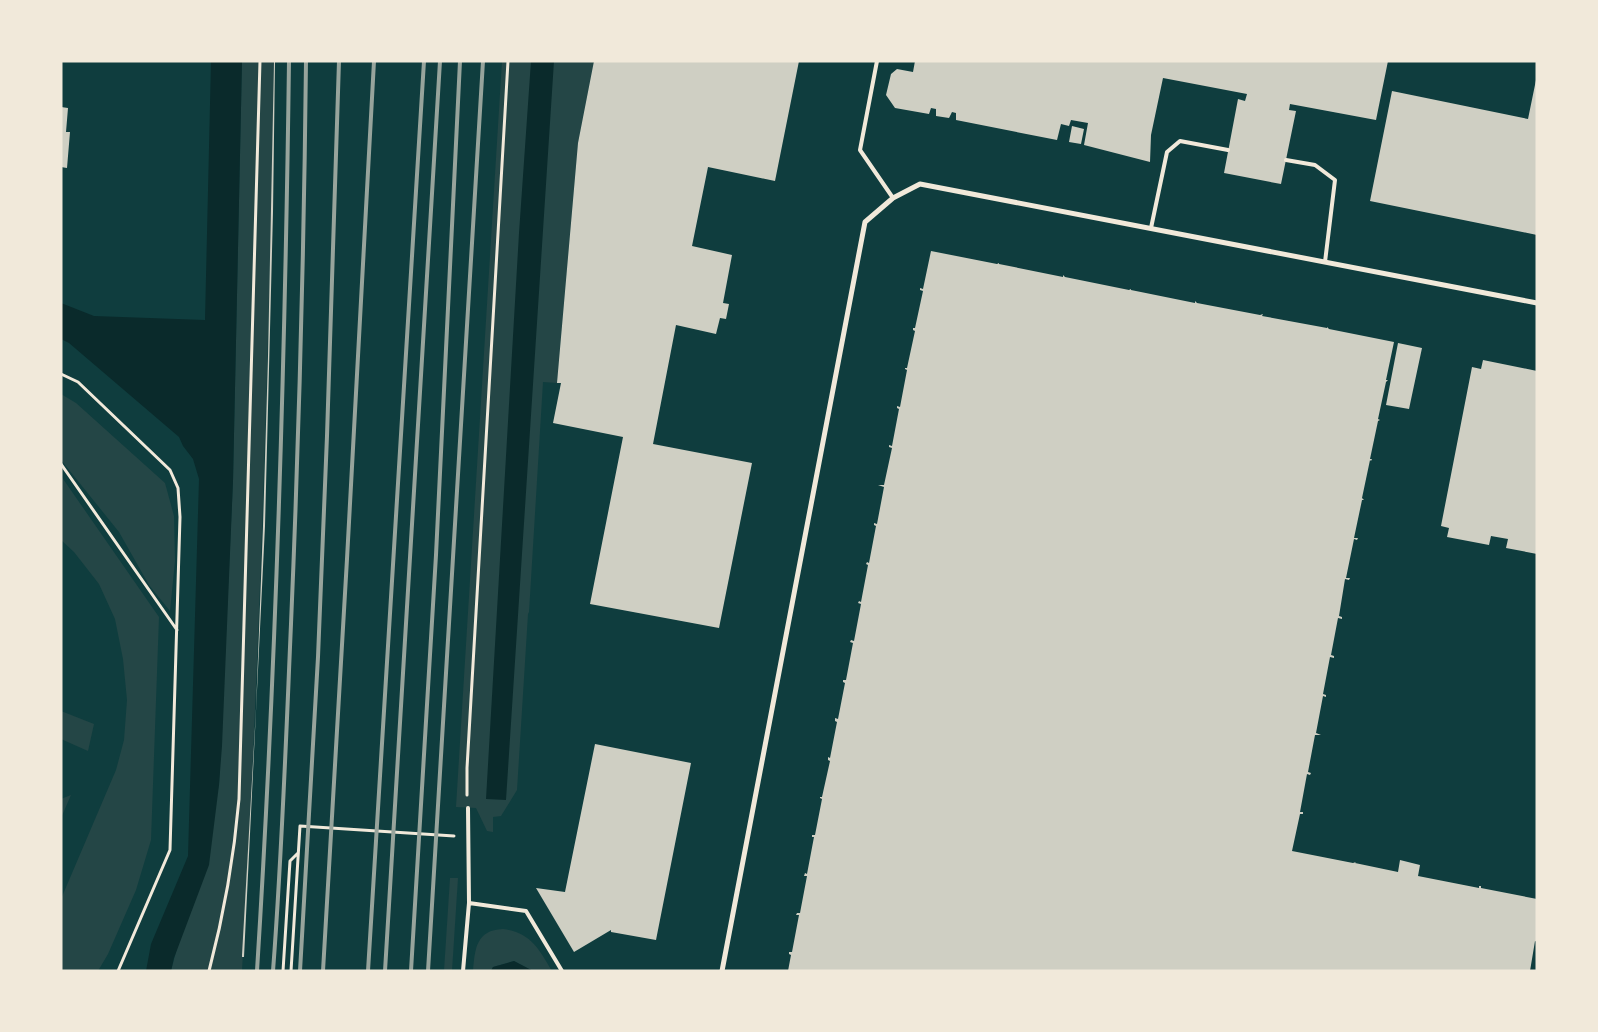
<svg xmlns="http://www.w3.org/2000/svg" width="1598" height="1032" font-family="Spectral,serif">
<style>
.green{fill:#244646}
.water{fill:#0a2a2b}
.building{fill:#cfcfc3}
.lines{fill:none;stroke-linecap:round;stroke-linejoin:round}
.path{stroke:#f1e9da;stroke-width:3}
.service{stroke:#f1e9da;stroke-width:4}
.minor{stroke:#f1e9da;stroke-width:5}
.rail{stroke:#97a49c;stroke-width:4}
</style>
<rect width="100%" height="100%" fill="#0f3d3e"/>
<path class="green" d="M 242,61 L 274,61 C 269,365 259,668 242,971 L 171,971 L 219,785 L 233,481 Z
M 502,61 L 594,61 L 578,143 L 557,383 L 543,382 L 529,612 L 528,614 L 517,790 L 501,816 L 493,817 L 493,832 L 487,831 L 476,808 L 456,807 Z
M 61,394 L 76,403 L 165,483 L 174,516 L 175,561 L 170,611 L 149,585 L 119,532 L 61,460 Z
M 61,476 L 159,617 L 151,840 L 136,890 L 108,954 L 98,971 L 61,971 L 61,899 L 116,770 L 124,740 L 127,700 L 123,659 L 115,619 L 99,584 L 74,552 L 61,540 Z
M 61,711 L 94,724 L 88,751 L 61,739 Z
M 71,795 L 61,818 L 61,799 Z
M 450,878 L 458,878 L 452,971 L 444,971 Z
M 503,929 C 530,932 539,949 552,971 L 533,971 L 514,961 L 493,967 L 491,971 L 473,971 C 475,949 476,930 503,929 Z"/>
<path class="water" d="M 211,61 L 242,61 L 233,481 L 222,746 L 219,785 L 209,865 L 174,958 L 171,971 L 146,971 L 151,944 L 188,856 L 199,479 L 193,459 L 183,446 L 179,437 L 69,343 L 61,339 L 61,303 L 94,316 L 205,320 Z
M 531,61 L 554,61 L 506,800 L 486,799 L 519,233 Z
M 514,961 L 533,971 L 491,971 L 493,967 Z"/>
<path class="building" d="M 274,61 L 275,61 L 273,212 L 265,526 L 244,957 L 242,957 L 242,955 L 256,709 L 263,526 L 268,356 Z
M 594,61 L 799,61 L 775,181 L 708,167 L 692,246 L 732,255 L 723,303 L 729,304 L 726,319 L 720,318 L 716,334 L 676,325 L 653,444 L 752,463 L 719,628 L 590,604 L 623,437 L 553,423 L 561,383 L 557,383 L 578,143 Z
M 915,61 L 1388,61 L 1376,120 L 1290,104 L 1289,110 L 1296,111 L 1281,184 L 1224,173 L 1238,99 L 1245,101 L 1247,94 L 1163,78 L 1151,135 L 1150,162 L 1084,145 L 1088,123 L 1071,120 L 1069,126 L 1061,124 L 1057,140 L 956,120 L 956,113 L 952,112 L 949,118 L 936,116 L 936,109 L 931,108 L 929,114 L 895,108 L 886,95 L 891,74 L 897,69 L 913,72 Z
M 1536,80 L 1537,235 L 1370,201 L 1392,91 L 1528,119 Z
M 61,107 L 68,108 L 66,132 L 70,132 L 67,168 L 61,167 Z
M 1072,126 L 1084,129 L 1081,144 L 1069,142 Z
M 931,251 L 997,264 L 999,263 L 999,264 L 1063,277 L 1063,275 L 1065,277 L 1129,290 L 1131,289 L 1131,290 L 1195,303 L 1195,301 L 1197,303 L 1260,315 L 1263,314 L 1262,316 L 1327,328 L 1327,327 L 1329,329 L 1394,342 L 1386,380 L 1388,380 L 1386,382 L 1378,419 L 1380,420 L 1378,421 L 1370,459 L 1372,459 L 1371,461 L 1370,460 L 1362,498 L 1364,500 L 1362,500 L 1354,538 L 1358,538 L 1357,540 L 1354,539 L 1346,578 L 1350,578 L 1349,580 L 1345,579 L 1339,616 L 1342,617 L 1342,619 L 1338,618 L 1331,655 L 1334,656 L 1334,658 L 1330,657 L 1323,694 L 1326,695 L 1326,697 L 1323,696 L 1316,733 L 1321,735 L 1315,735 L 1308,772 L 1311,773 L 1310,775 L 1307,774 L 1300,812 L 1303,812 L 1303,814 L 1300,814 L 1292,851 L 1353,863 L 1356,862 L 1355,863 L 1398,872 L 1400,860 L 1420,865 L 1418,876 L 1479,888 L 1479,886 L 1481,886 L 1481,888 L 1537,899 L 1537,942 L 1535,941 L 1530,971 L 788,971 L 791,955 L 789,954 L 789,952 L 792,952 L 799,915 L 796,915 L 797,913 L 800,913 L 807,876 L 804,876 L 805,873 L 807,874 L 814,837 L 812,837 L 812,835 L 815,835 L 822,799 L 820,798 L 820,797 L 822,797 L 830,761 L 828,760 L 828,757 L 830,758 L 837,722 L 835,721 L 835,718 L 838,719 L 845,683 L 843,682 L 843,680 L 846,680 L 853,643 L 850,642 L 851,640 L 854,641 L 861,604 L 858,603 L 859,601 L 861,602 L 868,565 L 866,564 L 867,562 L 869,563 L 876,526 L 874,525 L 874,523 L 877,524 L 884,487 L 878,485 L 884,485 L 892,448 L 889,447 L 889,445 L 892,446 L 899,409 L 897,408 L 897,406 L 900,407 L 907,370 L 905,369 L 905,368 L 907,368 L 915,331 L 913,330 L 913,328 L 915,328 L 923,291 L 920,290 L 920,288 L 923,289 Z
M 1398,343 L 1422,348 L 1409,409 L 1386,405 Z
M 1483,360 L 1537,371 L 1537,554 L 1506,548 L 1508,539 L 1491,536 L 1489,545 L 1447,537 L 1449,528 L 1441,526 L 1472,367 L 1481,369 Z
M 595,744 L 691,763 L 656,940 L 611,932 L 611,930 L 574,952 L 536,888 L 565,892 Z"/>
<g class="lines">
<path class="path" d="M 61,374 L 78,382 L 170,470 L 178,488 L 180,517 L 170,850 L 118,971
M 61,464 L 177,630
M 467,795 L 467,768 L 508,61
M 209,971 C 224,914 234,857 239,799 L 260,61
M 283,971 L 290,861 L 298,853
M 291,971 L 300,826 L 454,836"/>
<path class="service" d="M 877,61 L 860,150 L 893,198
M 1286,160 L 1315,165 L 1335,180 L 1325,262
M 1151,228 L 1167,152 L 1180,141 L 1228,150
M 469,903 L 526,911 L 562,971
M 463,971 L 469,903 L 468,808"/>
<path class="minor" d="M 722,971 L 865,222 L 893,198 L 920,184 L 1537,303"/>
<path class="rail" d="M 257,971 C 276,668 285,365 289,61
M 273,971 C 282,855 286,739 291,624 C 299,436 304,249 306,61
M 300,971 L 318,657 L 327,436 L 339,61
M 323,971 L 347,559 L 374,61
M 368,971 L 424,61
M 385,971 L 440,61
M 411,971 L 436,555 L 460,61
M 428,971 L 483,61"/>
</g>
<rect width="1598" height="1032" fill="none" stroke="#f1e9da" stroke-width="125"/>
</svg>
